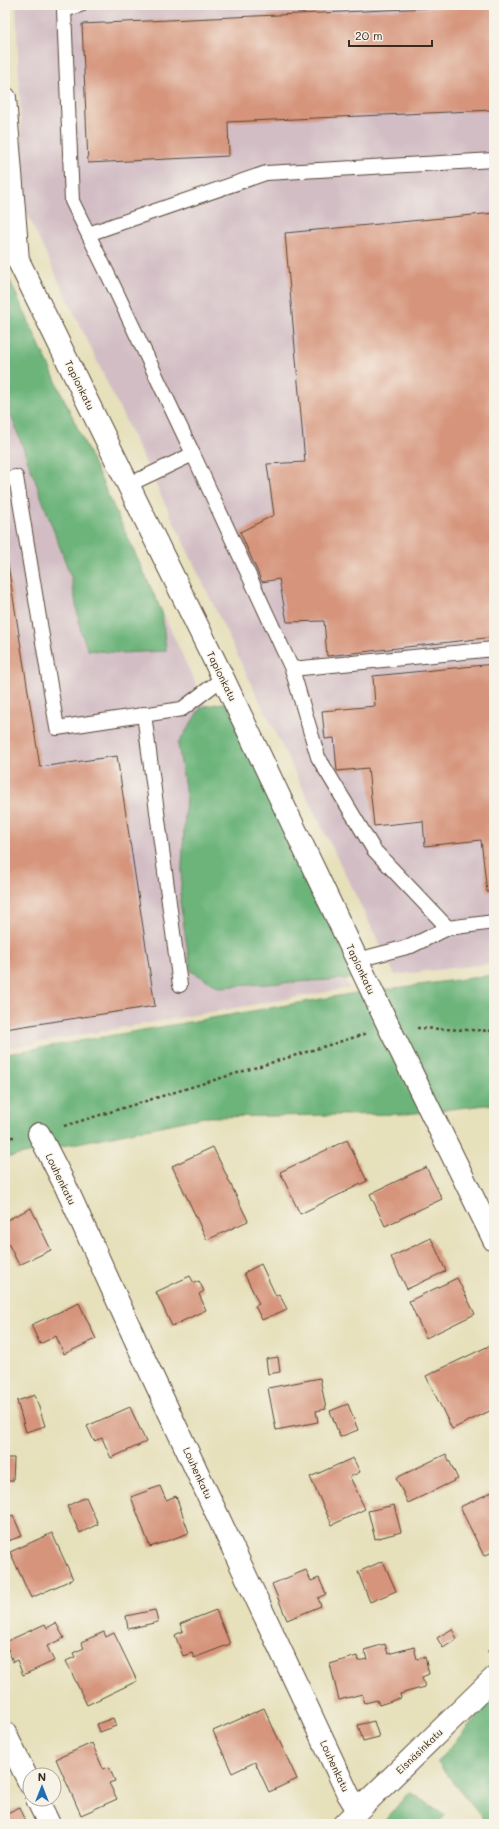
<svg xmlns="http://www.w3.org/2000/svg" width="499" height="1829" font-family="Mali,sans-serif">
<style>
.industrial{fill:#d2bdc5}
.forest{fill:#6cb47a;stroke:#546f4c}
.building{fill:#d6947c}
.lines{fill:none;stroke-linecap:round;stroke-linejoin:round}
.lane-casing{stroke:#554536;stroke-width:16}
.street-casing{stroke:#554536;stroke-width:24}
.path{stroke:#554536;stroke-width:2.5;stroke-dasharray:3 3;stroke-linecap:butt}
.lane{stroke:#fff;stroke-width:14}
.street{stroke:#fff;stroke-width:22}
.labels{text-anchor:middle;stroke-width:3;stroke-linejoin:round;paint-order:stroke}
.street-label{font-size:10px;fill:#3b2a1e;stroke:#f7f3e8}
</style>
<rect width="100%" height="100%" fill="#f7f3e8"/>
<filter id="ink" filterUnits="userSpaceOnUse"><feTurbulence type="fractalNoise" baseFrequency=".025" numOctaves="2"/><feDisplacementMap in="SourceGraphic" scale="8" xChannelSelector="R" yChannelSelector="G"/><feConvolveMatrix kernelMatrix="1 2 1 2 8 2 1 2 1" color-interpolation-filters="sRGB"/></filter>
<filter id="wash" filterUnits="userSpaceOnUse"><feTurbulence type="fractalNoise" baseFrequency=".012" numOctaves="4" result="noise"/><feDisplacementMap in="SourceGraphic" scale="16" xChannelSelector="R" yChannelSelector="G"/><feGaussianBlur stdDeviation="0.9" result="paint"/><feColorMatrix in="noise" values="0 0 0 0 0 0 0 0 0 0 0 0 0 0 0 0 0 1.4 0 .05"/><feComposite in="paint" operator="in"/></filter>
<g filter="url(#wash)">
<rect width="100%" height="100%" fill="#e6e0bb"/>
<path class="industrial" d="M 16,5 L 494,5 L 494,963 L 395,975 L 242,665 L 24,208 Z
M 5,272 L 199,691 L 349,988 L 5,1048 Z"/>
<path class="forest" d="M 5,270 L 162,612 L 166,651 L 121,653 L 88,650 L 81,632 L 71,577 L 5,399 Z
M 227,702 L 359,978 L 219,987 L 191,971 L 180,902 L 186,794 L 178,744 L 201,707 Z
M 494,975 L 494,1104 L 407,1114 L 204,1117 L 5,1158 L 5,1054 L 350,994 Z
M 494,1698 L 494,1824 L 487,1824 L 437,1762 Z
M 409,1792 L 446,1815 L 437,1824 L 382,1824 Z"/>
<g id="blocks">
<path class="building" d="M 494,5 L 494,110 L 228,122 L 229,156 L 88,163 L 82,24 Z
M 494,213 L 494,637 L 327,656 L 324,621 L 287,622 L 279,579 L 262,582 L 240,532 L 274,515 L 267,464 L 305,462 L 285,233 Z
M 5,546 L 40,767 L 117,756 L 155,1006 L 5,1029 Z
M 494,664 L 494,892 L 487,892 L 481,840 L 425,846 L 423,821 L 374,826 L 368,768 L 337,771 L 334,738 L 325,739 L 322,711 L 375,706 L 373,676 Z
M 347,1140 L 367,1181 L 300,1214 L 280,1172 Z
M 213,1147 L 248,1221 L 207,1240 L 172,1166 Z
M 426,1167 L 442,1199 L 385,1226 L 370,1194 Z
M 31,1208 L 51,1250 L 19,1265 L 5,1237 L 5,1221 Z
M 431,1238 L 446,1271 L 407,1289 L 391,1257 Z
M 261,1264 L 276,1296 L 279,1294 L 287,1309 L 262,1320 L 255,1306 L 259,1304 L 244,1273 Z
M 190,1276 L 194,1283 L 199,1281 L 204,1291 L 199,1294 L 206,1310 L 172,1326 L 156,1292 Z
M 457,1278 L 475,1314 L 426,1338 L 409,1301 Z
M 79,1303 L 96,1339 L 64,1354 L 56,1336 L 40,1344 L 31,1325 Z
M 493,1344 L 494,1347 L 494,1409 L 452,1429 L 426,1376 Z
M 278,1357 L 280,1372 L 268,1374 L 266,1359 Z
M 320,1378 L 326,1409 L 316,1411 L 318,1422 L 276,1430 L 268,1388 Z
M 35,1395 L 45,1426 L 26,1432 L 17,1401 Z
M 348,1404 L 358,1430 L 340,1437 L 330,1411 Z
M 130,1407 L 146,1442 L 111,1458 L 102,1438 L 94,1441 L 87,1426 Z
M 446,1454 L 458,1479 L 408,1503 L 396,1478 Z
M 5,1458 L 14,1458 L 13,1481 L 5,1481 Z
M 353,1458 L 360,1472 L 350,1477 L 365,1509 L 332,1525 L 310,1477 Z
M 160,1486 L 166,1500 L 176,1496 L 189,1533 L 150,1547 L 131,1497 Z
M 494,1491 L 494,1551 L 484,1556 L 460,1507 Z
M 86,1497 L 98,1524 L 80,1533 L 67,1506 Z
M 394,1505 L 401,1532 L 375,1539 L 368,1511 Z
M 13,1515 L 22,1536 L 5,1542 L 5,1518 Z
M 52,1533 L 73,1579 L 31,1598 L 10,1552 Z
M 383,1561 L 396,1591 L 370,1602 L 358,1572 Z
M 306,1570 L 311,1581 L 319,1578 L 326,1594 L 318,1598 L 321,1606 L 287,1620 L 272,1584 Z
M 155,1610 L 158,1622 L 128,1629 L 126,1616 Z
M 216,1610 L 230,1644 L 194,1658 L 192,1653 L 183,1656 L 175,1635 L 183,1631 L 180,1624 Z
M 56,1623 L 64,1638 L 47,1646 L 54,1661 L 23,1675 L 17,1660 L 13,1662 L 5,1642 L 45,1624 L 47,1628 Z
M 452,1629 L 457,1639 L 443,1648 L 437,1638 Z
M 104,1632 L 106,1637 L 114,1633 L 137,1681 L 87,1705 L 66,1661 L 75,1657 L 73,1653 L 84,1648 L 81,1642 Z
M 385,1644 L 388,1654 L 414,1647 L 417,1659 L 425,1657 L 429,1674 L 422,1677 L 425,1687 L 400,1694 L 401,1698 L 379,1705 L 377,1700 L 365,1703 L 362,1694 L 339,1700 L 330,1664 L 357,1656 L 358,1661 L 367,1659 L 364,1650 Z
M 264,1708 L 297,1779 L 269,1792 L 255,1762 L 232,1773 L 213,1731 Z
M 113,1718 L 116,1726 L 100,1732 L 97,1724 Z
M 374,1721 L 379,1737 L 363,1741 L 358,1725 Z
M 92,1743 L 103,1769 L 109,1767 L 115,1781 L 109,1783 L 117,1799 L 81,1815 L 56,1759 Z
M 20,1807 L 27,1824 L 5,1824 L 5,1814 Z"/>
</g>
</g>
<g filter="url(#ink)">
<use href="#blocks" fill-opacity="0" stroke="#554536" stroke-width="1"/>
<g class="lines">
<defs>
<path id="lane" d="M 80,5 L 64,10 L 72,201 L 114,287 L 193,454
M 88,234 L 266,173 L 494,160
M 5,479 L 16,477 L 57,728 L 182,709 L 223,678
M 128,485 L 193,454 L 292,669 L 318,757 L 374,850 L 448,928 L 494,922
M 292,669 L 494,649
M 144,714 L 180,985
M 357,960 L 411,946 L 448,928"/>
<path id="street" d="M 5,98 L 18,260 L 223,678 L 389,1027 L 494,1240
M 39,1134 L 65,1185 L 140,1350 L 348,1794 L 358,1810
M 5,1733 L 30,1784
M 37,1799 L 49,1824
M 344,1824 L 494,1678"/>
</defs>
<use href="#lane" class="lane-casing"/>
<use href="#street" class="street-casing"/>
<path class="path" d="M 417,1028 L 494,1031
M 64,1126 L 365,1034
M 5,1138 L 14,1137
M 488,1652 L 494,1647"/>
<use href="#lane" class="lane"/>
<use href="#street" class="street"/>
</g>
</g>
<g class="labels">
<g class="street-label">
<text transform="translate(80 385) rotate(64)" y="4">Tapionkatu</text>
<text transform="translate(222 676) rotate(64)" y="4">Tapionkatu</text>
<text transform="translate(361 969) rotate(65)" y="4">Tapionkatu</text>
<text transform="translate(61 1179) rotate(64)" y="4">Louhenkatu</text>
<text transform="translate(198 1473) rotate(65)" y="4">Louhenkatu</text>
<text transform="translate(419 1751) rotate(-44)" y="4">Eisnäsinkatu</text>
<text transform="translate(335 1766) rotate(65)" y="4">Louhenkatu</text>
</g>
</g>
<rect width="499" height="1829" fill="none" stroke="#f7f3e8" stroke-width="20"/>
<g transform="translate(42 1787)"><circle r="19" fill="#f7f3e8" stroke="#aca397"/>
<path d="M0-3L7 15L0 10L-7 15Z" fill="#1f6fb2"/>
<text y="-6" font-size="11" font-weight="bold" text-anchor="middle" fill="#3b2a1e">N</text>
</g>
<path d="M349 40v6h83v-6" fill="none" stroke="#3b2a1e" stroke-width="2"/>
<text x="355" y="40" font-size="12" fill="#3b2a1e" stroke="#f7f3e8" stroke-width="3" paint-order="stroke">20 m</text>
</svg>
